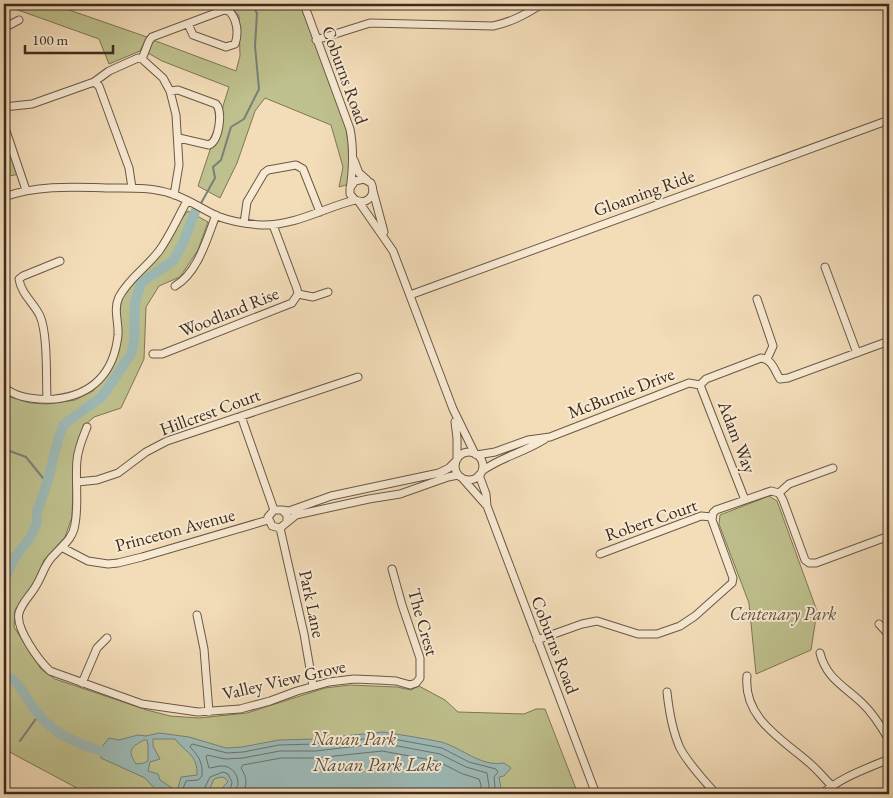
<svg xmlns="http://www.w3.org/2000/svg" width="893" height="798" font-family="'EB Garamond',serif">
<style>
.green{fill:#bec08d;stroke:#7e7656}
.water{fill:#9dbab7;stroke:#77817a;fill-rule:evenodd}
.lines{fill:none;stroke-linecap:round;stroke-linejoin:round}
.shore{stroke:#6d726a;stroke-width:1}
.stream{stroke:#77817a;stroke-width:2}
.river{stroke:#9dbab7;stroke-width:10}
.minor-casing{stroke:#6a5845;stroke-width:9}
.minor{stroke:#f7e9d2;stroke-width:7}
.labels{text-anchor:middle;stroke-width:4;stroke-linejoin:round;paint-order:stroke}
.street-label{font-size:18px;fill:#3d2b1e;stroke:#f7e9d2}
.park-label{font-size:18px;font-style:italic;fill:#5d503a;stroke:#f7e9d2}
.water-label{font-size:19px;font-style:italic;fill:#554f44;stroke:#f7e9d2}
</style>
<rect width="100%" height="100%" fill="#f3ddb9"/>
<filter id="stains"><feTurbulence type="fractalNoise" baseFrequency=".004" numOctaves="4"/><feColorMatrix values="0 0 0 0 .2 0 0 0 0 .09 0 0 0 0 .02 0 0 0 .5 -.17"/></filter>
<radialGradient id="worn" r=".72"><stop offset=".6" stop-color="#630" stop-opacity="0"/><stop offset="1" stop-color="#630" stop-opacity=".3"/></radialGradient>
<path class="green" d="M 4,4 L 52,4 L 147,37 L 140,51 L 109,64 L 99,39 L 4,5 Z
M 229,4 L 300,4 L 349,132 L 349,184 L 339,187 L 343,167 L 331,125 L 265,98 L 255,111 L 237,163 L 220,198 L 198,186 L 210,150 L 218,140 L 223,106 L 229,87 L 162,61 L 148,53 L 153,40 L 236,71 L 240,56 L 239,16 Z
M 4,132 L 20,174 L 4,177 Z
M 188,211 L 208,222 L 198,250 L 180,277 L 159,286 L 146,307 L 144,359 L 121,408 L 94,417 L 84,426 L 74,459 L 72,517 L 65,537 L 44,560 L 35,581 L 15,610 L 14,627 L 41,669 L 55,679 L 147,710 L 170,716 L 199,718 L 247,713 L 325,688 L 350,685 L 397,687 L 411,690 L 419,686 L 445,700 L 458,712 L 524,714 L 536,709 L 545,709 L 578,794 L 88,794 L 4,749 L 4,393 L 10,397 L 30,403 L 47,404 L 75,400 L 93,391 L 113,365 L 121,301 L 128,286 Z
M 769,496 L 777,501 L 817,611 L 811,650 L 756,674 L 749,603 L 719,524 L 720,515 Z"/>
<path class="water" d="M 383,732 C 402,735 422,738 441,742 C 463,748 480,767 504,763 L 511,768 L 504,776 L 499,777 L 501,788 L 498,794 L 160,794 L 145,778 L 101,758 L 101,748 L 109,738 L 119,740 L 138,735 L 146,736 L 159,733 L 189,737 L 226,748 L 242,747 L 279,740 L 315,739 ZM 153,739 L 175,739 C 186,753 198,755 197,775 L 181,777 L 178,788 L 175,790 L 160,780 L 158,774 L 148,771 L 150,762 L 160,759 L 153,746 ZM 144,740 L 147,740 L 148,745 L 148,761 L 144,763 L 136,764 C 127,750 131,747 144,740 ZM 221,777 L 225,778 L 228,782 L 219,791 L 211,792 L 210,788 L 214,779 Z"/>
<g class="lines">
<path class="shore" d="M 177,794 L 182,791 L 186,781 L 198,780 L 202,776 C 203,763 199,756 190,747 L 192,744 L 227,753 L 243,752 L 279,745 L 315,744 L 383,737 L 442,748 L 469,762 L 496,769 L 498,772 L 494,777 L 495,787 L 494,794
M 208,794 L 205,787 L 210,777 L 223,772 L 228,774 L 232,782 L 231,787 L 224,794
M 232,794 L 238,785 C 239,776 232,765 221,766 C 217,766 213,768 209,768 L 206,757 L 207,755 L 225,759 L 243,758 L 280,751 L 316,751 L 382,743 L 440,754 L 466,767 L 487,773 L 489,786 L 487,794
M 242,794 C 248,785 247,777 241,768 L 243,765 L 281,758 L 316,758 L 382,751 L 437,761 L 463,774 L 479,779 L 481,785 L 480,794"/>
<path class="stream" d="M 200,205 L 215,178 L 213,167 L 221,160 L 231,127 L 244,119 L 259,89 L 255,46 L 257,13 L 251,4
M 7,450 L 26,457 L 47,483
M 20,741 L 35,720 L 40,716"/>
<path class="river" d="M 4,580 L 15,557 L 30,538 L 37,522 L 37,512 L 47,483 L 58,440 L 64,424 L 102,397 L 131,354 L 134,341 L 135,303 L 141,283 L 173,261 L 183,243 L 195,212
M 4,674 C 24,685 25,699 39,715 C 56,735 77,743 101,751"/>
<defs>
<path id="minor" d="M 304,4 L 350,129 C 354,149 353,169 350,190 L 350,194 L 355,200 L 363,202 C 372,199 375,192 371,183 L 364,179 L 355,181 L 350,188
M 4,28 L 19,20
M 316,40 L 370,23 L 493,26 C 512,22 526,14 542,4
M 94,82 L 109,71 L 138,58 L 142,59
M 170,91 L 178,90 L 216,104 C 223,112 219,141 209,145 L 179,138
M 4,107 L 32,104 L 94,82 L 99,86 L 129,168 L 132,188
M 4,125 L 26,190
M 354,160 L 359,173 L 367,180
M 373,191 L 384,232
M 174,195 L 179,165 L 176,115 L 170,91 L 163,78 L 142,59 L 149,41 L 152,37 L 224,10 L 229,11 C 237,19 239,33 235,44 L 226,47 L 193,35 L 188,24
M 4,197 C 38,185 73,187 109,188 C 130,188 152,187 172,194 C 188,199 202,209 217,216 C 230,221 246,224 261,225 C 295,226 323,208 355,200
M 359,202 L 393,251 L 453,409 L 475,454
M 244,223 L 247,202 L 264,173 L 268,170 L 296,165 L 303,169 L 320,212
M 825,267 L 857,353
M 175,286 C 198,273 207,238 216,215
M 298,294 L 313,297 L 328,292
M 410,295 L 889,120
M 757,299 L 773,346 L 767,359
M 153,354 L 162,354 L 292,303 L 298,294 L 297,289 L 273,225
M 700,385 L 706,379 L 761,358 C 773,360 774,370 780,379 L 788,378 L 889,341
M 700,385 L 745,500
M 4,387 C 17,399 37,400 55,399 C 92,395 114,373 118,335 C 119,322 113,310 119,297 C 129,278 146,268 159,251 C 170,236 178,217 187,201
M 47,399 C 46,379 48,334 40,316 C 34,303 21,294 19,279 L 23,276 L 60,261
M 241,416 L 274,510
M 455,422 L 457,438 L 457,459
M 87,427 C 83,437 78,448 77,460 C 75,481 79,503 75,524 C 73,539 63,545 54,555 C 45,563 43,574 37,584 C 32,594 22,602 19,613 C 15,628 39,661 50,671 L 142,704 L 198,712 L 240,709 L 270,701 L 297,691 L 329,682 L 354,679 L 378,680 L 396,681 L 410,685 L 416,683 L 420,678 L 420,658 L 402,605 L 392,569
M455 466a14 14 0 1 1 28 0a14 14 0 1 1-28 0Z
M 477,455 L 495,452 L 528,440 L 550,437 L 689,383 L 700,385
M 482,471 C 501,457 525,452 545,439
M 479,475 L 486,494 L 487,506 L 596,794
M 463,479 L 486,505
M 77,482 L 97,480 L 118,473 L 146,452 L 167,441 L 358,377
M 779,493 L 789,484 L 833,468
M 282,510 L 289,511 L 331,496 L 439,473 L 449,468 L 455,462
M 287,522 L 287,515 L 282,510 L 274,510 L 268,517 L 272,526 L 280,528 L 296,515 L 369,499 L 400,494 L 448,477 L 458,475
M 280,528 L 304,634 L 313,686
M 63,548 L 88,561 L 108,564 L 118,563 L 142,557 L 268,520
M 600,554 L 701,516 L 712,517
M 197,615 L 204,649 L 209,712
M 879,624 L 889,635
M 537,640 L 582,624 L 597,621 L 638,634 L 657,634 L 680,626 L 695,616 L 732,583 L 733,578 L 712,520 L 713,513 L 716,510 L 771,491 L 779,493 L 783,500 L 805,560 L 809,563 L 816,563 L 889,536
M 820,653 C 826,678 844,686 861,702 C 873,713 881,726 889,740
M 747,676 C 743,717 780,738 807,761 C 816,768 823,777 832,786
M 82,683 L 97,648 L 107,638
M 667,692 C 669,711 672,730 680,748 C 689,765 704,780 716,794
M 822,794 C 841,777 866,769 889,759"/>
</defs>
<use href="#minor" class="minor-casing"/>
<use href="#minor" class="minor"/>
</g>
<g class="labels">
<g class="street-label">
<text transform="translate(345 75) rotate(70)" y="6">Coburns Road</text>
<text transform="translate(644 193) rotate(-20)" y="6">Gloaming Ride</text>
<text transform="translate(229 312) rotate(-22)" y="6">Woodland Rise</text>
<text transform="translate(621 393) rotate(-21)" y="6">McBurnie Drive</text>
<text transform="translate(210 412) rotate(-20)" y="6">Hillcrest Court</text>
<text transform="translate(737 437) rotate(69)" y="6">Adam Way</text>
<text transform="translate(651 520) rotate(-19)" y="6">Robert Court</text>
<text transform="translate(175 530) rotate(-15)" y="6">Princeton Avenue</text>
<text transform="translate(312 604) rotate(78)" y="6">Park Lane</text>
<text transform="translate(423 622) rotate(74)" y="6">The Crest</text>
<text transform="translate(555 645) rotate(69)" y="6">Coburns Road</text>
<text transform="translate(284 680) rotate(-13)" y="6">Valley View Grove</text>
</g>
<g class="park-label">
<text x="783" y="620">Centenary Park</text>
<text x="354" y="745">Navan Park</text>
</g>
<g class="water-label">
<text x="377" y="771">Navan Park Lake</text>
</g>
</g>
<rect width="893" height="798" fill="none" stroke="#f3ddb9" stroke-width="20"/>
<rect x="5" y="5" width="883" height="788" fill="none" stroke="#3d2b1e" stroke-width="2.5"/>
<rect x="10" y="10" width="873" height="778" fill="none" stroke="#3d2b1e"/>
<path d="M25 45v8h88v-8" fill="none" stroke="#3d2b1e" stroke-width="2.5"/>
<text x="32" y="45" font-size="15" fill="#3d2b1e" stroke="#f7e9d2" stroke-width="4" paint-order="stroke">100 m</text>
<rect width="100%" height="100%" filter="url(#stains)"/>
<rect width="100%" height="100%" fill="url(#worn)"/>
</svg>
